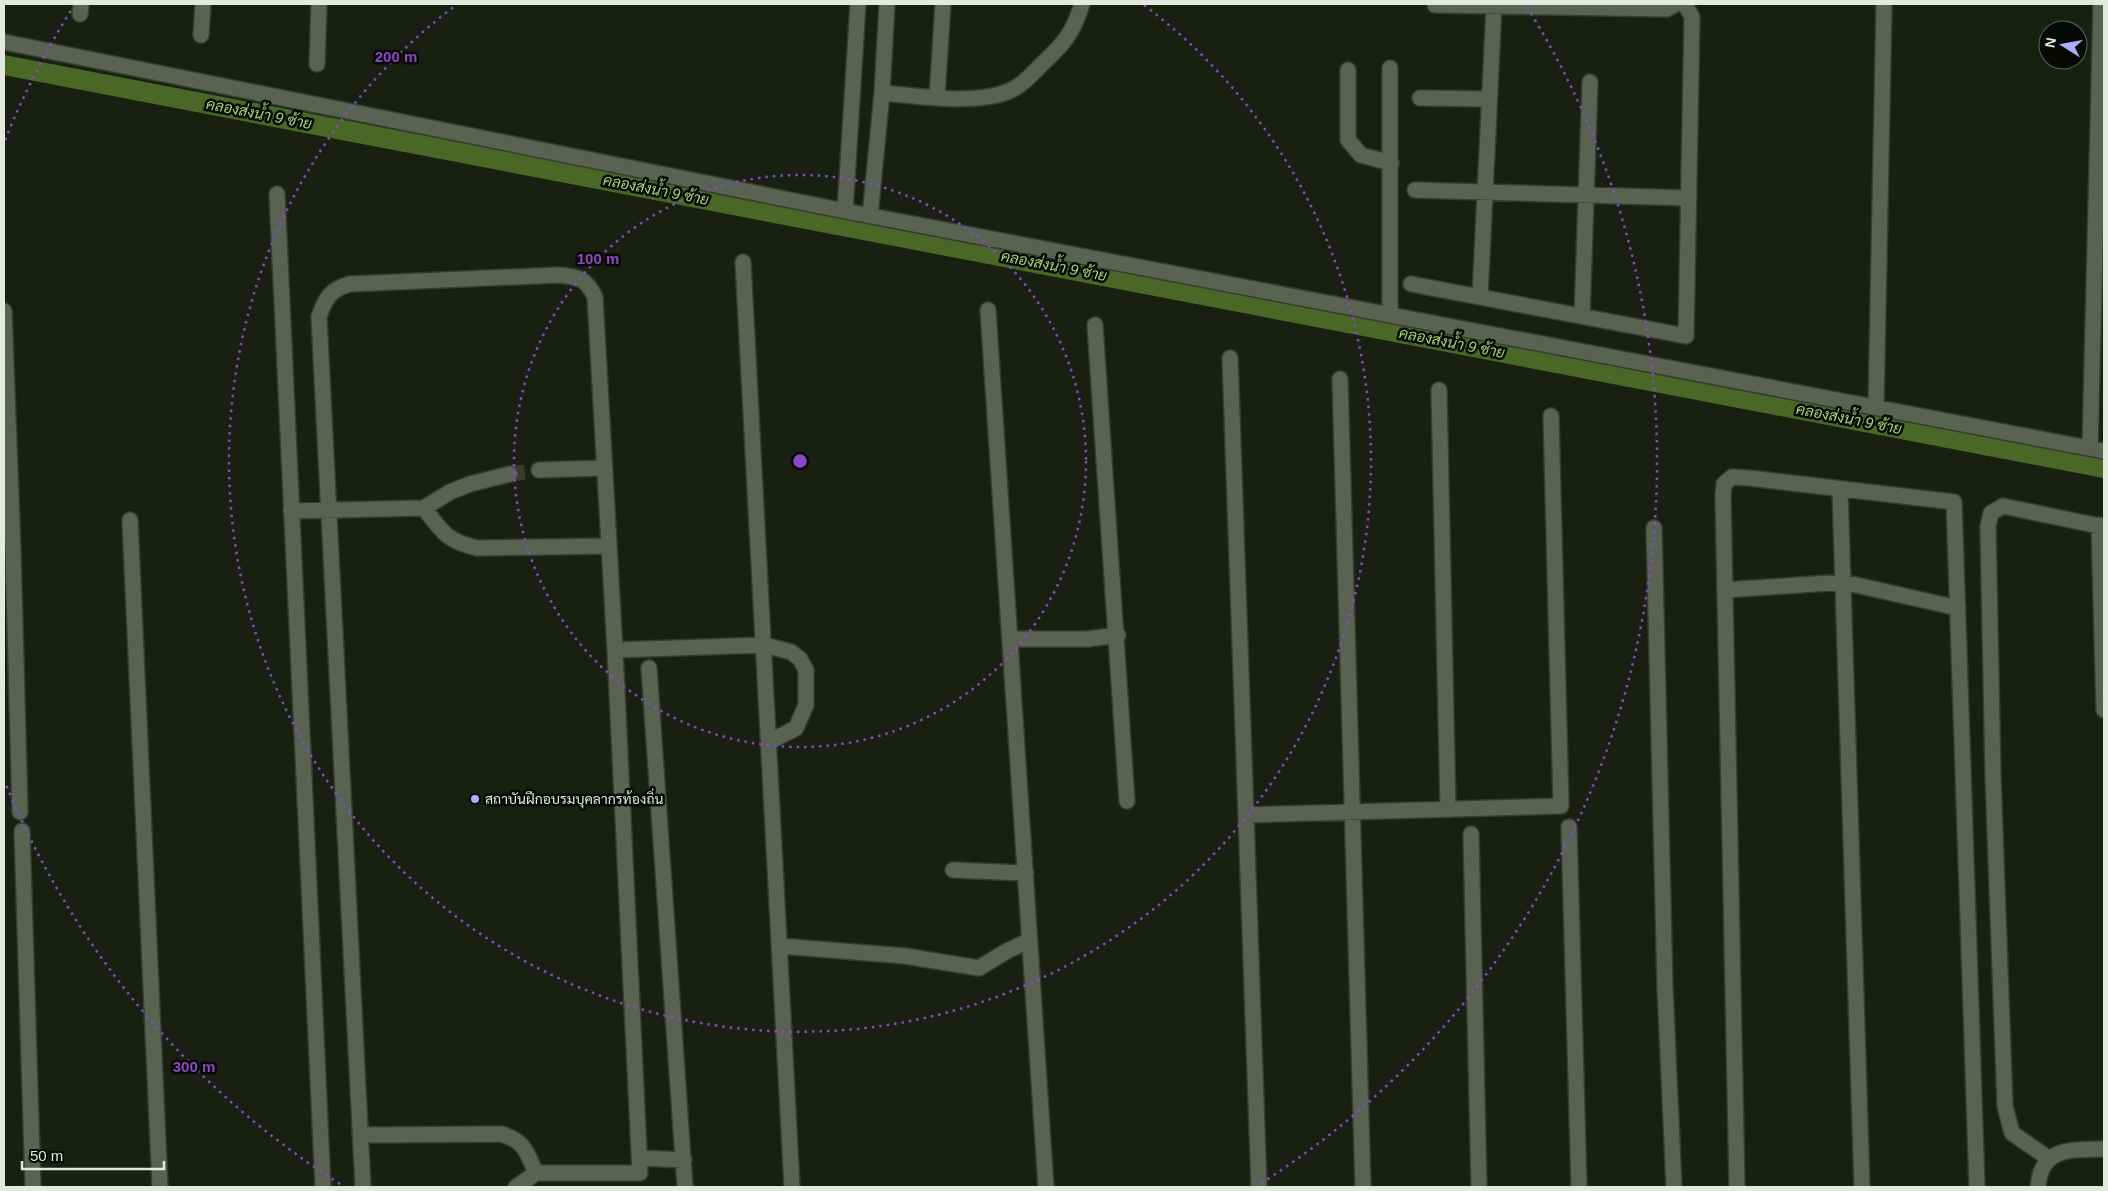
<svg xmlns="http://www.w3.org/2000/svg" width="2108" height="1191" font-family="Helvetica,Sarabun,sans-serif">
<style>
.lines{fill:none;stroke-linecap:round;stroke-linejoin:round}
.canal{stroke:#4a6825;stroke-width:20}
.minor-tunnel{stroke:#373e30;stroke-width:15;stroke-dasharray:15 8;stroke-linecap:butt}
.minor-casing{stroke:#353b32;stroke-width:18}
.minor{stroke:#5a6351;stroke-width:15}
.ring{fill:none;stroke:#8b48c4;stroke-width:2.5;stroke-dasharray:2.5 5}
.poi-dot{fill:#abaffb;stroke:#060904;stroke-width:2}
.labels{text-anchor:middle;stroke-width:5;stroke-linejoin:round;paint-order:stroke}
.poi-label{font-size:14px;fill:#e3e9de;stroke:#060904;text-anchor:start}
.water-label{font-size:15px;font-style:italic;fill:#a6d275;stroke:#060904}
.centre{fill:#8b48c4;stroke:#060904;stroke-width:2.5}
.ring-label{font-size:15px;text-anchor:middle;font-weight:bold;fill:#8b48c4;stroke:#060904;stroke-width:5;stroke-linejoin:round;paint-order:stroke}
</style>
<rect width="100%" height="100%" fill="#192011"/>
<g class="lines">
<path class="canal" d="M 4,65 L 2104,468"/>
<path class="minor-tunnel" d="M 510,474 L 539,470"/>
<defs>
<path id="minor" d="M 1435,5 L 1667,9 L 1676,4
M 80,14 L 81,4
M 201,35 L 203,4
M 4,42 L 845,211 L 2104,451
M 317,64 L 319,4
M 1390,68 L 1390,315
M 1348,70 L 1348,140 L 1361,155 L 1391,163
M 882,93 C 919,96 972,105 1007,92 C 1021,87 1033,73 1043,63 C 1064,44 1074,31 1082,4
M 937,97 L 943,4
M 1420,98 L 1489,99
M 1415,190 L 1689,198
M 277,194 L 323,1187
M 845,211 L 858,4
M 870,216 L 882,93 L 887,4
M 743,262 L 792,1187
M 1411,284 L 1686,336 L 1692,17 L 1685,4
M 1480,297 L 1494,6
M 988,310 L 1046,1187
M 4,311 L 13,550 L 20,812
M 1582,316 L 1590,82
M 1095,325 L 1127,801
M 1230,358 L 1259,1187
M 1340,379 L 1363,1187
M 1439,390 L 1448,810
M 1876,407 L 1884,4
M 2090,448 L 2101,4
M 539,470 L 604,468
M 1840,490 L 1862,1187
M 424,508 C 442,532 447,541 477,548 L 609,546
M 291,511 L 424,508 L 450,492 L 470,484 L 510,474
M 130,520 L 160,1187
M 2099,525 L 2104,710
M 1654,528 L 1665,987 L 1674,1187
M 1725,590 L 1843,582 L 1958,608
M 1010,639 L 1088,639 L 1118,635
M 615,650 L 765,645 L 791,652 L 800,659 L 806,670 L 806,705 L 796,728 L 769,742
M 649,668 L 685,1187
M 1246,815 L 1561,806 L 1551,416
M 1569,827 L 1579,1187
M 22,831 L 33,1187
M 1471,834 L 1479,1187
M 953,870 L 1026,873
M 780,946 L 905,956 L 979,968 L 1007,951 L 1030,940
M 360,1135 L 501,1134 C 525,1141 526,1151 536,1173
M 640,1158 L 684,1160
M 2048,1158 L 2012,1133 L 2005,1106 L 1993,776 L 1988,526 L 1991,513 L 2003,506 L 2104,527
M 363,1187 L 319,317 C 325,298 331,289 350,284 L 559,275 C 579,277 586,278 595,297 L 615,650 L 640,1173 L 536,1173 L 516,1187
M 1737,1187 L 1723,496 L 1724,484 L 1732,477 L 1749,478 L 1954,502 L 1977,1187
M 2038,1187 C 2041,1146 2072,1150 2104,1149"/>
</defs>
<use href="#minor" class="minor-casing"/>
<use href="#minor" class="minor"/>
</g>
<g class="ring">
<circle cx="800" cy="461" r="286"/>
<path d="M1144 5A571 571 0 1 1 456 5"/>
<path d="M340 1184A857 857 0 0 1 5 782M5 140A857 857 0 0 1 73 7M1527 7A857 857 0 0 1 1260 1184"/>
</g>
<circle class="poi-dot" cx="475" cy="799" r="5"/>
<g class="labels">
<g class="poi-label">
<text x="485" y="804">สถาบันฝึกอบรมบุคลากรท้องถิ่น</text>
</g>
<g class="water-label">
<text transform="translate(259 114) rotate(11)" y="5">คลองส่งน้ำ 9 ซ้าย</text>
<text transform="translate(656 190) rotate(11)" y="5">คลองส่งน้ำ 9 ซ้าย</text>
<text transform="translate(1054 266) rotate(11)" y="5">คลองส่งน้ำ 9 ซ้าย</text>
<text transform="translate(1452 343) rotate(11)" y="5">คลองส่งน้ำ 9 ซ้าย</text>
<text transform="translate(1849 419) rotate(11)" y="5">คลองส่งน้ำ 9 ซ้าย</text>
</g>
</g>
<circle cx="800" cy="461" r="8" class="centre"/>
<g class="ring-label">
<text x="396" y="62">200 m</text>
<text x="598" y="264">100 m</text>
<text x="194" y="1072">300 m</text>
</g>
<rect width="2108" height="1191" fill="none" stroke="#e3e9de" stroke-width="10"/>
<g transform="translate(2063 45) rotate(281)"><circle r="24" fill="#060904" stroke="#5e635b"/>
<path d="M0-4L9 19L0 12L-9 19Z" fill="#abaffb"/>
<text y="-8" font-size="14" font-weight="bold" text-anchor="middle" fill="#e3e9de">N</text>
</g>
<path d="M22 1161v8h142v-8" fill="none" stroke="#e3e9de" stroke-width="2.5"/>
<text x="30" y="1161" font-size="15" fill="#e3e9de" stroke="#060904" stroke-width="4" paint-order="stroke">50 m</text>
</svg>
